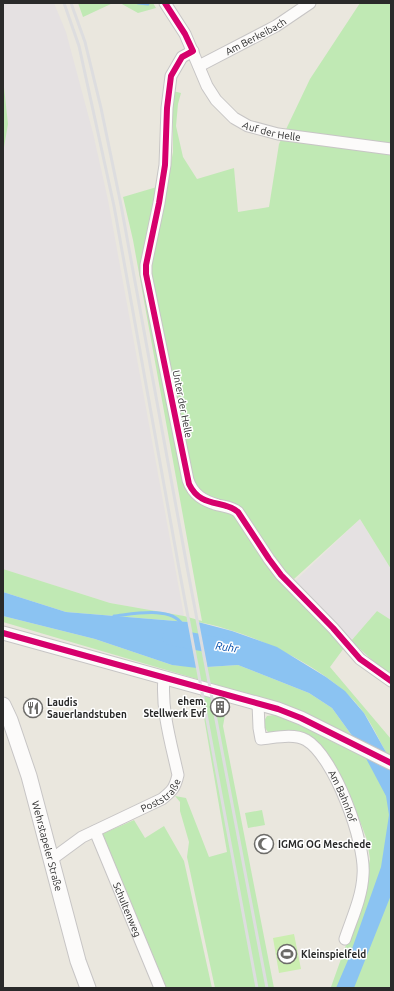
<svg xmlns="http://www.w3.org/2000/svg" width="394" height="991" font-family="Ubuntu,sans-serif">
<style>
.industrial{fill:#e5e1e2}
.green{fill:#c0e9b4}
.pitch{fill:#cbeeb0}
.water{fill:#8bc3f2}
.lines{fill:none;stroke-linecap:round;stroke-linejoin:round}
.stream{stroke:#8bc3f2;stroke-width:3}
.river{stroke:#8bc3f2;stroke-width:17}
.minor-casing{stroke:#c7c5c5;stroke-width:13}
.tertiary-casing{stroke:#c7c5c5;stroke-width:15}
.secondary-casing{stroke:#c7c5c5;stroke-width:17}
.minor{stroke:#fcfbfa;stroke-width:11}
.tertiary{stroke:#fcfbfa;stroke-width:13}
.secondary{stroke:#fcfbfa;stroke-width:15}
.rail{stroke:#dddddf;stroke-width:3}
.cycleway-casing{stroke:#fff;stroke-width:8}
.cycleway{stroke:#d6006c;stroke-width:6}
.labels{text-anchor:middle;stroke-width:3;stroke-linejoin:round;paint-order:stroke}
.street-label{font-size:10px;fill:#2a2a2a;stroke:#fff}
.poi-label{font-size:10px;font-weight:bold;fill:#2a2a2a;stroke:#fff;text-anchor:start}
.water-label{font-size:11px;font-style:italic;fill:#004ba8;stroke:#fff}
</style>
<rect width="100%" height="100%" fill="#eae7de"/>
<path class="industrial" d="M 3,3 L 54,3 L 66,32 L 93,133 L 108,200 L 184,616 L 110,603 L 3,569 L 3,153 L 8,124 L 3,78 Z
M 360,519 L 391,569 L 391,620 L 377,611 L 351,641 L 295,581 Z"/>
<path class="green" d="M 78,3 L 113,3 L 83,17 Z
M 120,3 L 153,3 L 156,8 L 138,13 Z
M 360,3 L 391,3 L 391,569 L 360,519 L 294,579 C 286,572 276,564 270,555 C 259,540 252,521 239,509 C 233,504 229,504 222,503 C 207,501 197,495 189,482 L 148,269 L 159,210 L 155,209 L 142,265 L 186,482 L 197,498 L 217,508 L 231,510 L 237,515 L 256,541 L 266,561 L 275,574 L 299,598 L 344,648 L 330,667 L 391,739 L 391,761 C 382,746 374,728 364,713 C 333,669 250,631 198,622 L 207,667 L 238,665 L 309,693 L 332,708 L 361,748 L 301,718 L 231,689 L 3,622 L 3,616 L 95,639 L 172,665 L 197,667 L 188,622 L 66,612 L 3,592 L 3,569 L 110,603 L 184,616 L 202,621 L 133,240 L 123,197 L 167,184 L 173,152 L 173,91 L 181,93 L 178,104 L 176,126 L 183,157 L 197,179 L 234,168 L 238,212 L 269,207 L 279,144 L 310,79 Z
M 3,78 L 8,124 L 3,153 Z
M 377,611 L 391,620 L 391,677 L 351,641 Z
M 200,694 L 223,698 L 227,704 L 223,726 L 274,988 L 215,988 L 187,857 L 189,842 L 180,811 L 180,802 L 175,796 L 186,798 L 209,857 L 227,852 Z
M 274,715 L 303,725 L 303,720 L 391,771 L 391,988 L 328,988 L 331,987 L 346,945 L 361,900 L 370,859 L 367,840 L 352,800 L 346,786 L 312,741 L 268,732 L 265,728 L 264,721 L 267,716 Z
M 262,810 L 265,825 L 248,828 L 245,813 Z
M 134,820 L 145,838 L 164,826 L 184,861 L 212,988 L 165,988 L 102,834 Z"/>
<path class="pitch" d="M 294,934 L 301,969 L 279,973 L 273,938 Z"/>
<path class="water" d="M 3,592 L 66,612 L 188,622 L 197,668 L 172,665 L 95,639 L 3,616 Z
M 198,622 L 232,631 L 277,647 L 326,677 L 345,691 L 364,713 L 391,761 L 361,748 L 332,708 L 309,693 L 238,665 L 207,667 Z
M 361,749 L 391,763 L 391,895 L 354,988 L 336,988 L 348,960 L 381,867 L 389,815 L 386,796 Z"/>
<g class="lines">
<path class="stream" d="M 138,3 L 148,4
M 114,616 C 133,614 171,606 182,624"/>
<path class="river" d="M 171,637 L 225,647"/>
<defs>
<g id="minor">
<path id="s1" d="M 165,3 L 185,34 L 207,86 L 216,100 L 234,118 L 248,126 L 278,134 L 391,149"/>
<path d="M 193,51 L 182,57 L 171,76 L 167,108 L 165,165 L 159,203 L 146,265 L 146,274 L 188,480 C 193,495 204,501 218,505 C 226,507 232,507 238,512 L 269,559 L 281,575 L 333,628 L 360,659 L 391,681"/>
<path id="s2" d="M 199,66 L 276,26 L 310,3"/>
<path id="s3" d="M 258,703 L 259,728 L 261,739 C 274,738 293,733 306,740 C 334,756 366,843 363,875 C 362,897 352,918 345,939"/>
<path id="s4" d="M 95,831 L 160,988"/>
<path id="s5" d="M 52,859 L 82,837 L 162,799 C 172,791 175,788 178,775 C 171,743 161,710 164,678"/>
</g>
<path id="tertiary" d="M 3,633 L 278,709 L 301,718 L 391,763"/>
<g id="secondary">
<path id="s6" d="M 3,705 L 10,720 L 29,776 L 78,961 L 88,988"/>
</g>
</defs>
<use href="#minor" class="minor-casing"/>
<use href="#tertiary" class="tertiary-casing"/>
<use href="#secondary" class="secondary-casing"/>
<use href="#minor" class="minor"/>
<use href="#tertiary" class="tertiary"/>
<use href="#secondary" class="secondary"/>
<path class="rail" d="M 64,3 L 79,46 L 114,206 L 180,574 L 257,988
M 71,3 L 85,42 L 101,108 L 121,205 L 188,572 L 267,988"/>
<defs>
<path id="cycleway" d="M 165,3 L 185,34 L 193,51 L 182,57 L 171,76 L 167,108 L 165,165 L 159,203 L 146,265 L 146,274 L 189,484 C 201,509 223,499 238,512 L 269,559 L 281,575 L 333,628 L 360,659 L 391,681
M 3,633 L 278,709 L 301,718 L 391,763"/>
</defs>
<use href="#cycleway" class="cycleway-casing"/>
<use href="#cycleway" class="cycleway"/>
</g>
<defs>
<symbol id="building-ring" viewBox="-11 -11 22 22"><circle r="9.5" fill="#fff" stroke="#6d6c69" stroke-width="1.5"/><path d="M-4-6H4V6H1V3H-1V6H-4ZM-2.5-4.3h1.7v1.8h-1.7ZM.8-4.3h1.7v1.8H.8ZM-2.5-1h1.7V.8h-1.7ZM.8-1h1.7V.8H.8Z" fill="#6d6c69"/></symbol>
<symbol id="restaurant-ring" viewBox="-11 -11 22 22"><circle r="9.5" fill="#fff" stroke="#6d6c69" stroke-width="1.5"/><path d="M-5-6h1v4h1v-4h1v4h1v-4h1v5L-1.5 .5V6h-2V.5L-5-1ZM5-6V6H3V1.5H1.5Q1.5-4 5-6Z" fill="#6d6c69"/></symbol>
<symbol id="mosque-ring" viewBox="-11 -11 22 22"><circle r="9.5" fill="#fff" stroke="#6d6c69" stroke-width="1.5"/><path d="M3.5-4.9A6 6 0 1 0 3.5 4.9A5 5 0 1 1 3.5-4.9Z" fill="#6d6c69"/></symbol>
<symbol id="stadium-ring" viewBox="-11 -11 22 22"><circle r="9.5" fill="#fff" stroke="#6d6c69" stroke-width="1.5"/><path d="M0-5a6.5 5 0 1 0 0 10a6.5 5 0 1 0 0-10ZM-3.5-1.8h7v3.6h-7Z" fill="#6d6c69"/></symbol>
</defs>
<g fill-rule="evenodd">
<use href="#building-ring" x="209" y="696" width="22" height="22"/>
<use href="#restaurant-ring" x="22" y="697" width="22" height="22"/>
<use href="#mosque-ring" x="253" y="833" width="22" height="22"/>
<use href="#stadium-ring" x="276" y="943" width="22" height="22"/>
</g>
<g class="labels">
<g class="street-label">
<text dy="4" stroke="none"><textPath href="#s2" startOffset="64">Am Berkeibach</textPath></text>
<text dy="4" stroke="none"><textPath href="#s1" startOffset="176">Auf der Helle</textPath></text>
<text transform="translate(183 404) rotate(79)" y="4">Unter der Helle</text>
<text dy="4" stroke="none"><textPath href="#s5" startOffset="127">Poststraße</textPath></text>
<text dy="4" stroke="none"><textPath href="#s3" startOffset="150">Am Bahnhof</textPath></text>
<text dy="4" stroke="none"><textPath href="#s6" startOffset="148">Wehrstapeler Straße</textPath></text>
<text dy="4" stroke="none"><textPath href="#s4" startOffset="85">Schultenweg</textPath></text>
</g>
<g class="poi-label">
<text x="206" y="705" text-anchor="end">ehem.<tspan x="206" dy="12">Stellwerk Evf</tspan></text>
<text x="47" y="706">Laudis<tspan x="47" dy="12">Sauerlandstuben</tspan></text>
<text x="278" y="848">IGMG OG Meschede</text>
<text x="301" y="958">Kleinspielfeld</text>
</g>
<g class="water-label">
<text transform="translate(227 647) rotate(8)" y="4">Ruhr</text>
</g>
</g>
<rect width="394" height="991" fill="none" stroke="#2a2a2a" stroke-width="8"/>
</svg>
